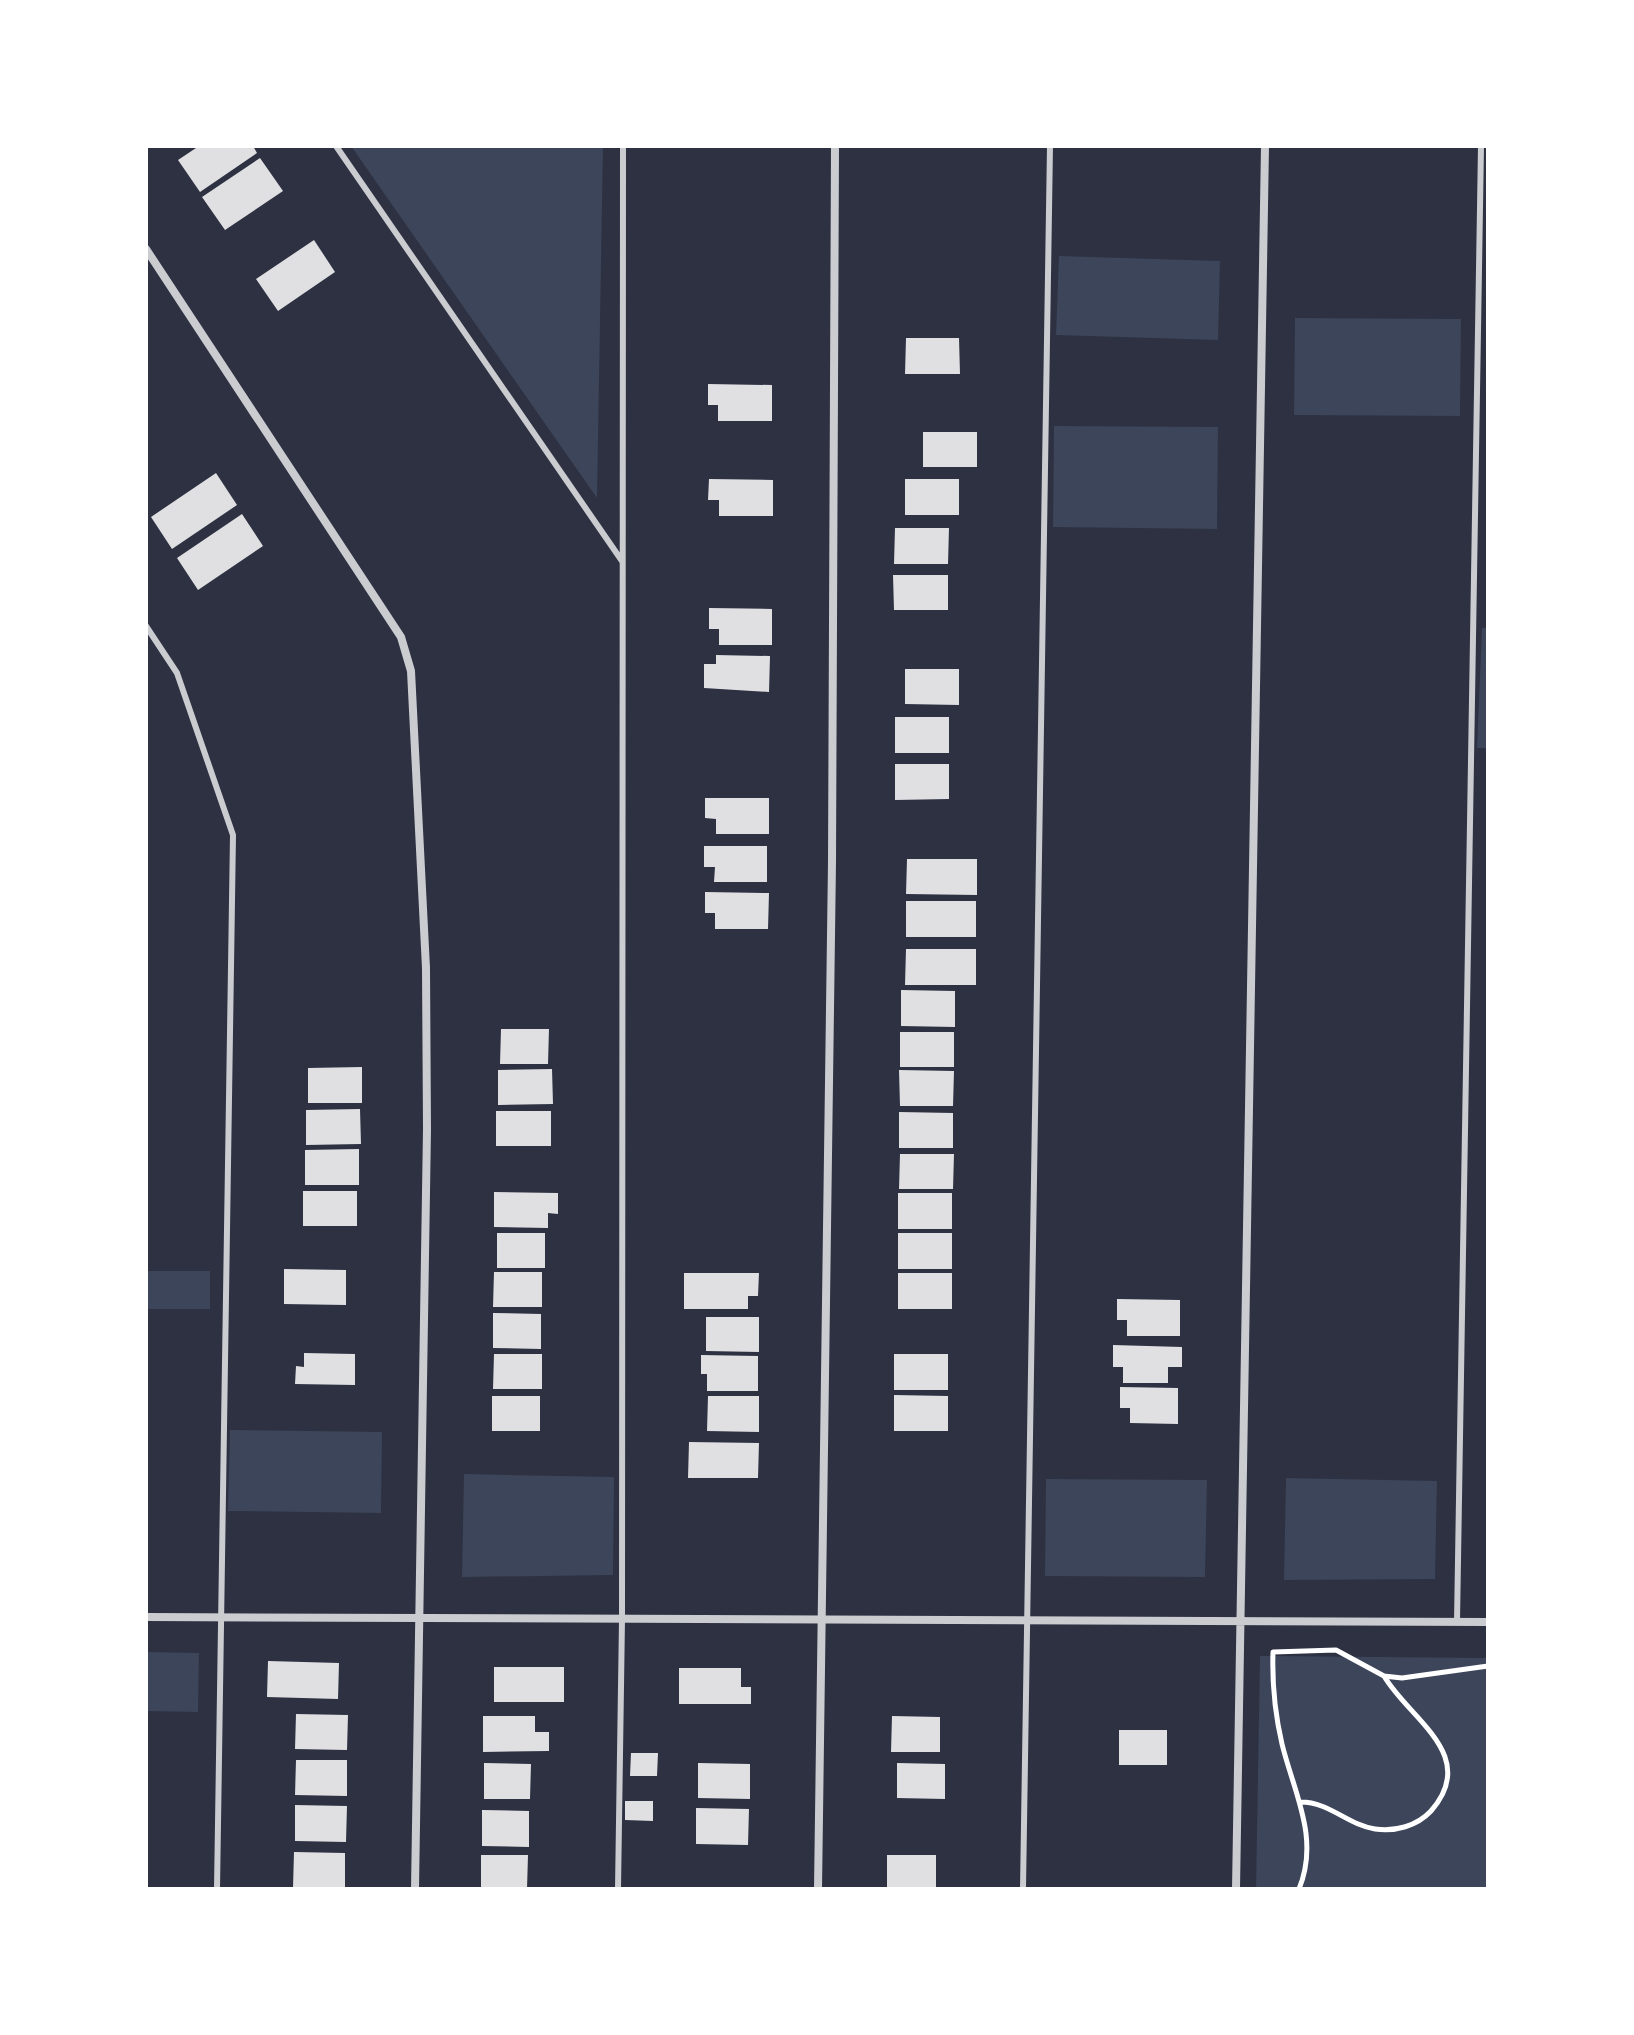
<svg xmlns="http://www.w3.org/2000/svg" width="1634" height="2035" font-family="'PT Sans Narrow',sans-serif">
<style>
.green{fill:#3c4559}
.building{fill:#e0e0e3}
.lines{fill:none;stroke-linecap:round;stroke-linejoin:round}
.path{stroke:#fff;stroke-width:5}
.service{stroke:#caccd0;stroke-width:6}
.minor{stroke:#caccd0;stroke-width:8}
</style>
<rect width="100%" height="100%" fill="#2d3142"/>
<path class="green" d="M 351,146 L 603,146 L 597,498 Z
M 1059,256 L 1220,261 L 1218,340 L 1056,335 Z
M 1295,318 L 1461,319 L 1460,416 L 1294,415 Z
M 1054,426 L 1218,427 L 1217,529 L 1053,527 Z
M 1482,628 L 1488,628 L 1488,748 L 1477,748 Z
M 146,1271 L 210,1271 L 210,1309 L 146,1309 Z
M 230,1430 L 382,1432 L 381,1513 L 228,1511 Z
M 464,1474 L 614,1477 L 613,1575 L 462,1577 Z
M 1286,1478 L 1437,1481 L 1435,1579 L 1284,1580 Z
M 1046,1479 L 1207,1480 L 1205,1577 L 1045,1576 Z
M 146,1652 L 199,1653 L 198,1712 L 146,1711 Z
M 1260,1656 L 1488,1658 L 1488,1889 L 1256,1889 Z"/>
<path class="building" d="M 199,146 L 253,146 L 257,153 L 200,192 L 178,160 Z
M 260,158 L 283,191 L 225,230 L 202,197 Z
M 314,240 L 335,272 L 278,311 L 256,279 Z
M 906,338 L 959,338 L 960,374 L 905,374 Z
M 708,384 L 772,385 L 772,421 L 718,421 L 718,405 L 708,405 Z
M 923,432 L 977,432 L 977,467 L 923,467 Z
M 216,473 L 237,505 L 172,549 L 151,517 Z
M 709,479 L 773,480 L 773,516 L 719,516 L 719,500 L 708,500 Z
M 905,479 L 959,479 L 959,515 L 905,515 Z
M 242,514 L 263,546 L 198,590 L 177,558 Z
M 895,528 L 949,528 L 948,564 L 894,564 Z
M 893,575 L 948,575 L 948,610 L 894,610 Z
M 709,608 L 772,609 L 772,645 L 719,645 L 719,629 L 709,629 Z
M 716,655 L 770,656 L 769,692 L 704,688 L 704,664 L 716,664 Z
M 905,669 L 959,669 L 959,705 L 905,704 Z
M 895,717 L 949,717 L 949,753 L 895,753 Z
M 895,764 L 949,764 L 949,799 L 895,800 Z
M 705,798 L 769,798 L 769,834 L 716,834 L 716,819 L 705,818 Z
M 704,846 L 767,846 L 767,882 L 714,882 L 715,867 L 704,867 Z
M 907,859 L 977,859 L 977,895 L 906,894 Z
M 705,892 L 769,893 L 768,929 L 715,929 L 715,913 L 705,913 Z
M 906,901 L 976,901 L 976,937 L 906,937 Z
M 906,949 L 976,949 L 976,985 L 905,985 Z
M 901,990 L 955,991 L 955,1027 L 901,1026 Z
M 501,1029 L 549,1029 L 548,1064 L 500,1064 Z
M 900,1032 L 954,1032 L 954,1067 L 900,1067 Z
M 362,1067 L 362,1103 L 308,1103 L 308,1068 Z
M 552,1069 L 553,1104 L 498,1105 L 498,1070 Z
M 899,1070 L 954,1071 L 953,1106 L 900,1106 Z
M 360,1109 L 361,1144 L 306,1145 L 306,1110 Z
M 496,1111 L 551,1111 L 551,1146 L 496,1146 Z
M 899,1112 L 953,1113 L 953,1148 L 899,1148 Z
M 359,1149 L 359,1185 L 305,1185 L 305,1150 Z
M 900,1154 L 954,1154 L 953,1189 L 899,1189 Z
M 303,1191 L 357,1191 L 357,1226 L 303,1226 Z
M 494,1192 L 558,1193 L 558,1214 L 548,1213 L 548,1228 L 494,1227 Z
M 898,1193 L 952,1193 L 952,1229 L 898,1229 Z
M 497,1233 L 545,1233 L 545,1268 L 497,1268 Z
M 898,1233 L 952,1233 L 952,1269 L 898,1269 Z
M 284,1269 L 346,1270 L 346,1305 L 284,1304 Z
M 494,1272 L 542,1272 L 542,1307 L 493,1307 Z
M 684,1273 L 759,1273 L 758,1296 L 748,1296 L 748,1309 L 684,1309 Z
M 898,1273 L 952,1273 L 952,1309 L 898,1309 Z
M 1117,1299 L 1180,1300 L 1180,1336 L 1127,1336 L 1127,1320 L 1117,1320 Z
M 493,1313 L 541,1314 L 541,1349 L 493,1348 Z
M 706,1317 L 759,1317 L 759,1352 L 706,1351 Z
M 1113,1345 L 1182,1347 L 1182,1367 L 1168,1367 L 1168,1383 L 1123,1383 L 1123,1367 L 1113,1367 Z
M 304,1353 L 355,1354 L 355,1385 L 295,1384 L 296,1366 L 304,1367 Z
M 494,1354 L 542,1354 L 542,1389 L 493,1389 Z
M 894,1354 L 948,1354 L 948,1390 L 894,1390 Z
M 701,1355 L 758,1356 L 758,1391 L 707,1391 L 707,1374 L 701,1374 Z
M 1120,1387 L 1178,1388 L 1178,1424 L 1130,1423 L 1130,1408 L 1120,1408 Z
M 894,1395 L 948,1396 L 948,1431 L 894,1431 Z
M 492,1396 L 540,1396 L 540,1431 L 492,1431 Z
M 708,1396 L 759,1396 L 759,1432 L 707,1431 Z
M 689,1442 L 759,1443 L 758,1478 L 688,1478 Z
M 268,1661 L 339,1663 L 338,1699 L 267,1697 Z
M 494,1667 L 564,1667 L 564,1702 L 494,1702 Z
M 679,1668 L 741,1668 L 741,1687 L 751,1687 L 751,1704 L 679,1704 Z
M 296,1714 L 348,1715 L 347,1750 L 295,1749 Z
M 483,1716 L 535,1716 L 535,1732 L 549,1732 L 549,1751 L 483,1752 Z
M 892,1716 L 940,1717 L 940,1752 L 891,1752 Z
M 1119,1730 L 1167,1730 L 1167,1765 L 1119,1765 Z
M 631,1753 L 658,1753 L 657,1776 L 630,1776 Z
M 296,1760 L 347,1760 L 347,1796 L 295,1795 Z
M 484,1763 L 531,1764 L 530,1799 L 484,1799 Z
M 698,1763 L 750,1764 L 750,1799 L 698,1798 Z
M 897,1763 L 945,1764 L 945,1799 L 897,1798 Z
M 625,1801 L 653,1801 L 653,1821 L 625,1820 Z
M 295,1805 L 347,1806 L 346,1842 L 295,1841 Z
M 696,1808 L 749,1809 L 748,1845 L 696,1844 Z
M 482,1810 L 529,1811 L 529,1847 L 482,1846 Z
M 294,1852 L 345,1853 L 345,1889 L 293,1888 Z
M 481,1855 L 528,1855 L 527,1889 L 481,1889 Z
M 887,1855 L 936,1855 L 936,1889 L 887,1889 Z"/>
<g class="lines">
<path class="path" d="M 1301,1802 C 1329,1802 1348,1825 1375,1829 C 1395,1832 1417,1826 1431,1811 C 1480,1755 1409,1719 1384,1676
M 1299,1889 C 1320,1838 1294,1793 1282,1744 C 1275,1714 1272,1683 1273,1652 L 1336,1650 L 1384,1676 L 1402,1678 L 1488,1666"/>
<path class="service" d="M 336,146 L 622,561
M 146,626 L 177,673 L 233,835 L 217,1889
M 1457,1622 L 1481,146
M 618,1889 L 622,1619 L 623,146
M 1023,1889 L 1050,146"/>
<path class="minor" d="M 146,249 L 401,637 L 411,671 L 426,968 L 427,1129 L 415,1889
M 146,1617 L 1488,1622
M 818,1889 L 832,862 L 835,146
M 1236,1889 L 1265,146"/>
</g>
<rect width="1634" height="2035" fill="none" stroke="#ffffff" stroke-width="296"/>
</svg>
